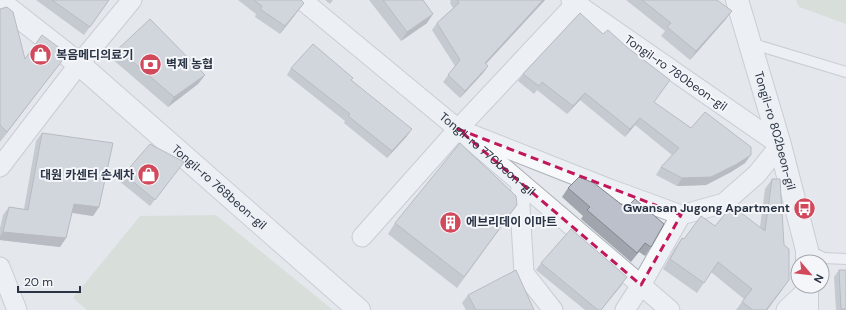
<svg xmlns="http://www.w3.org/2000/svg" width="846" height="310" font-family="'DM Sans','Noto Sans KR',sans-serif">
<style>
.green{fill:#c9d6c5}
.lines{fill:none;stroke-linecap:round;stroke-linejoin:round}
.service-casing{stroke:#a9aeb7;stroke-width:12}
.minor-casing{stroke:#a9aeb7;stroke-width:21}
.tertiary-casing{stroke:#a9aeb7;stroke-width:24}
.service{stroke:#f7f8fa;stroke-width:10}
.minor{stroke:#f7f8fa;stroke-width:19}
.tertiary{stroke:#f7f8fa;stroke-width:22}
.wall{fill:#a1a5ae}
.shaded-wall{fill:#83868d}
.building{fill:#bbc0ca;stroke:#83868d}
.marked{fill:none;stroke:#c2185b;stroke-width:3;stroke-dasharray:8 5;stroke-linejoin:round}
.labels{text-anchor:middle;stroke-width:4;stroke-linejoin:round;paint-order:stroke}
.poi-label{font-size:12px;font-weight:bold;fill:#2b3445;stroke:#f4f6f9;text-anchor:start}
.street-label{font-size:12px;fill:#2b3445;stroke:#f4f6f9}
</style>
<rect width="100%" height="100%" fill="#e4e7ec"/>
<path class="green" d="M 796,0 L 846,0 L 846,24 L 799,7 Z
M 216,215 L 333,310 L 87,310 L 73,298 L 140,216 Z"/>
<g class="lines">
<defs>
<path id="service" d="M 750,43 L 846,72
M 807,250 L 824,258 L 846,259"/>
<g id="minor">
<path id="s1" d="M 302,0 L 458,129 L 670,310"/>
<path d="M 458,129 L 610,189 L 681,215 L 724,203 L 757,174 L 780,145 L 571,0"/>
<path d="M 0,167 L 79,64 L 132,0"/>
<path d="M 521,183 L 520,207 L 524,273 L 553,310"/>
<path d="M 362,237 L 458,129 L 579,0"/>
<path d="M 0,267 L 17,310"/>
<path d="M 625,310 L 641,285 L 681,215"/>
<path d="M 786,310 L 807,290"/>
</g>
<g id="tertiary">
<path id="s2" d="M 737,0 L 780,145 L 807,250 L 807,262"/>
<path id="s3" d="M 0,2 L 79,64 L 359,310"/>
<path d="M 807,286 L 807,310"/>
</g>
</defs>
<use href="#service" class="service-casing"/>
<use href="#minor" class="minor-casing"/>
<use href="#tertiary" class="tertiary-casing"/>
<use href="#service" class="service"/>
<use href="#minor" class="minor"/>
<use href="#tertiary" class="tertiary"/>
</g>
<path class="wall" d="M 36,0 L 109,0 L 84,35 Z
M 238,0 L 301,0 L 304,3 L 280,34 L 255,17 L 256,14 Z
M 325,0 L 333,0 L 330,4 Z
M 369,0 L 423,0 L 427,23 L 401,41 Z
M 450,0 L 545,0 L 486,64 L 488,66 L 483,73 L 460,98 L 443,82 L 455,66 L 432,30 L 437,23 L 453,8 L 450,3 L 451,2 Z
M 626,0 L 717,0 L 726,19 L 690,60 L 661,36 L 665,31 Z
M 0,9 L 25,59 L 57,67 L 0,142 Z
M 118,49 L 205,75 L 198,84 L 168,107 L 111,58 Z
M 291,68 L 351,81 L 407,136 L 387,158 L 344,123 L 345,121 L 287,75 Z
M 523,74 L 654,102 L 691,128 L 745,163 L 731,172 L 706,185 L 677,186 L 656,175 L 661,167 L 672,155 L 635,125 L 625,137 L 580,100 L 567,114 L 537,90 L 534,94 L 518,81 Z
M 42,133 L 99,207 L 93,216 L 72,213 L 66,238 L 60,247 L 0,240 L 0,228 L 3,215 L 9,207 L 24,209 L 36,141 Z
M 179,168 L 150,206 L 119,181 L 124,174 Z
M 772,179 L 782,290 L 767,310 L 736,310 L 744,299 L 711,272 L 697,293 L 663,269 L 675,248 L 682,238 L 684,239 L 715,226 L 760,227 L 765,189 Z
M 568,188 L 651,247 L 645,256 L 639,252 L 631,262 L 581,219 L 583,216 L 562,197 Z
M 517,205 L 457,288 L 388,234 L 395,223 Z
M 541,263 L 623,284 L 601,310 L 585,310 L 536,270 Z
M 839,270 L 846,310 L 836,310 L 834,277 Z
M 468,295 L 534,310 L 466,310 L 462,303 Z"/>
<path class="shaded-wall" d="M 543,0 L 545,0 L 480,70 L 485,63 Z
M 304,3 L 298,11 L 280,34 L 285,26 Z
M 732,11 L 726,19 L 690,60 L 696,51 Z
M 433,14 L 427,23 L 401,41 L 407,32 Z
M 65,57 L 57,67 L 0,142 L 7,132 Z
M 488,66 L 483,73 L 460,98 L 465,91 Z
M 205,75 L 198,84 L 168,107 L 174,97 Z
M 585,93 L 580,100 L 567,114 L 573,106 Z
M 640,118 L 635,125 L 625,137 L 630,129 Z
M 412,129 L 407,136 L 387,158 L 392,151 Z
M 751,155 L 745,163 L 731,172 L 706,185 L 677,186 L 682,178 Z
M 74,204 L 99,207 L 93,216 L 68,212 Z
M 3,232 L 66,238 L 60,247 L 0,240 L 0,236 Z
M 789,280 L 782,290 L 767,310 L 766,310 Z"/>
<path class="building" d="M 52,0 L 109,0 L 90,27 Z
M 254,0 L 301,0 L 304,3 L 285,26 L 260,9 L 262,6 Z
M 383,0 L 423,0 L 433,14 L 407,32 Z
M 457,0 L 543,0 L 485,63 L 488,66 L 465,91 L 448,75 L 460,60 L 437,23 L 459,3 Z
M 642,0 L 717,0 L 732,11 L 696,51 L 667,27 L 671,23 Z
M 7,7 L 13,12 L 25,59 L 42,35 L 65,52 L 65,57 L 7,132 L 0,125 L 0,9 Z
M 580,13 L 603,34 L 608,30 L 628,48 L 670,80 L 654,102 L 691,128 L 705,112 L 751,147 L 751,155 L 737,164 L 711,177 L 682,178 L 661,167 L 679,148 L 640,118 L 630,129 L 585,93 L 573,106 L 542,82 L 539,86 L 523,74 Z
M 150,19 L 205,75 L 174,97 L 118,49 Z
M 313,44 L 353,78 L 351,80 L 412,129 L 392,151 L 348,116 L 350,114 L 291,68 Z
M 42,133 L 113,143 L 99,207 L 74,204 L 66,238 L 3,232 L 9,207 L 28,210 Z
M 460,143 L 516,196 L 517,205 L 502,224 L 496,219 L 500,228 L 464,277 L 395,223 Z
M 150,144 L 184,162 L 155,200 L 124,174 Z
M 579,177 L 594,183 L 626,208 L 635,199 L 664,224 L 651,247 L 645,243 L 637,253 L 587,210 L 590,207 L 568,188 Z
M 772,179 L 780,179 L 784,245 L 789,249 L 789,280 L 766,310 L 753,310 L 742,302 L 752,289 L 718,262 L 704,283 L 670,259 L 682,238 L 684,239 L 701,216 L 715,226 L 732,206 L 765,231 Z
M 571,229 L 627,277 L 601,310 L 598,310 L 541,263 Z
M 516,270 L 534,310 L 476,310 L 468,295 Z
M 839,270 L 846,270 L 846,309 L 841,309 Z"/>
<path d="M0 0H846V310H0ZM 458,129 L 681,215 L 641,285 L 521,183 Z" fill="#e4e7ec" fill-opacity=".55" fill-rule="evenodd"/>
<path class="marked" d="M 458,129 L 681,215 L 641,285 L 521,183 Z"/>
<defs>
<symbol id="shop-disc" viewBox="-11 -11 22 22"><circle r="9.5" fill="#d1495b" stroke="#f4f6f9"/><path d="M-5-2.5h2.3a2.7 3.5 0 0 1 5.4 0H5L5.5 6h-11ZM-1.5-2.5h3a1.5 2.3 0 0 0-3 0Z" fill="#fff"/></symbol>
<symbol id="bank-disc" viewBox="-11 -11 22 22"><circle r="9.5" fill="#d1495b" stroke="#f4f6f9"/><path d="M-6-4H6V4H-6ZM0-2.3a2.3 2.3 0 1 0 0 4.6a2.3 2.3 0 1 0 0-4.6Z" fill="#fff"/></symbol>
<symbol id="bus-disc" viewBox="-11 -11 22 22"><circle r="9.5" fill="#d1495b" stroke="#f4f6f9"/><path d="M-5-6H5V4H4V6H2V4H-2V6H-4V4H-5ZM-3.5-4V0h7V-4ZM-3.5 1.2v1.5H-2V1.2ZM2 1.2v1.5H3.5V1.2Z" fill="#fff"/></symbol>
<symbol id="building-disc" viewBox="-11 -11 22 22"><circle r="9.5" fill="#d1495b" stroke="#f4f6f9"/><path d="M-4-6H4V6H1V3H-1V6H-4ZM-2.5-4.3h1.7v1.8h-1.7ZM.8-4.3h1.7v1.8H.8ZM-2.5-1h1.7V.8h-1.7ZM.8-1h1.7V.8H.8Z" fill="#fff"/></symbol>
</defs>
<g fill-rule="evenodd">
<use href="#shop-disc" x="28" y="42" width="25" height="25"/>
<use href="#bank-disc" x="138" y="52" width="25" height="25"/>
<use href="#shop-disc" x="136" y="162" width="25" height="25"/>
<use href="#bus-disc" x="792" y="196" width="25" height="25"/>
<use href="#building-disc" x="438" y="210" width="25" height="25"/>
</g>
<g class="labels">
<g class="poi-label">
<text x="56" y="59">복음메디의료기</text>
<text x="166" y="68">벽제 농협</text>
<text x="134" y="179" text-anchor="end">대원 카센터 손세차</text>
<text x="790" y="212" text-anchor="end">Gwansan Jugong Apartment</text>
<text x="466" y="226">에브리데이 이마트</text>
</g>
<g class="street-label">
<text transform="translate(676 73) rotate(35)" y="4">Tongil-ro 780beon-gil</text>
<text dy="4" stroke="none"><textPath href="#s2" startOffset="136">Tongil-ro 802beon-gil</textPath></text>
<text dy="4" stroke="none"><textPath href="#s1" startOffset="241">Tongil-ro 770beon-gil</textPath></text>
<text dy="4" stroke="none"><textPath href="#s3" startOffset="287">Tongil-ro 768beon-gil</textPath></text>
</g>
</g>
<g transform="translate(810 274) rotate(118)"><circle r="19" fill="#f4f6f9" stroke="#a4a8b1"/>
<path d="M0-3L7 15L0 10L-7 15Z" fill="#d1495b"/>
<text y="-6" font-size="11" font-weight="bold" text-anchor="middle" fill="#2b3445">N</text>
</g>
<path d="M18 286v6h62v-6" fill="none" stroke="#2b3445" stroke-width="2"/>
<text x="24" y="286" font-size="12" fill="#2b3445" stroke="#f4f6f9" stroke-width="3" paint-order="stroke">20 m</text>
</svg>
